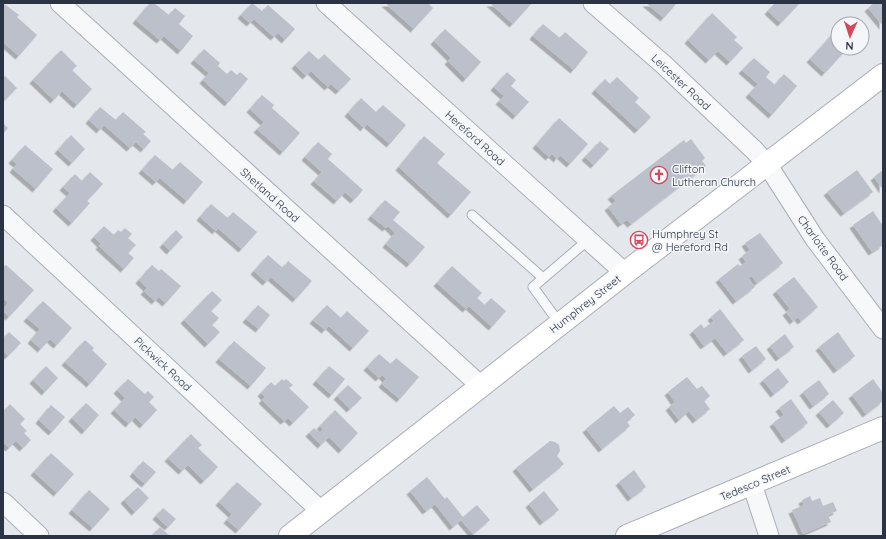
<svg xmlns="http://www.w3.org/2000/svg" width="886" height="539" font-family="Quicksand,sans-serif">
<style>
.building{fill:#bbc0ca;filter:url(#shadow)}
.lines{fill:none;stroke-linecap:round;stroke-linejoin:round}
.service-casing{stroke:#a9aeb7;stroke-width:11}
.minor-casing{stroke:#a9aeb7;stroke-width:21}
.secondary-casing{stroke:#a9aeb7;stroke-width:24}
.primary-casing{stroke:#a3abb8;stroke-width:24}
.service{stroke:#f7f8fa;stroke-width:9}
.minor{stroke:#f7f8fa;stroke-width:19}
.secondary{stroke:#fff;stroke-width:22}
.primary{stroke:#fff;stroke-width:22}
.labels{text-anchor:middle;stroke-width:3;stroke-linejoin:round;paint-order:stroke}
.street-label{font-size:11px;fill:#2b3445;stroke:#f4f6f9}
.poi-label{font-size:11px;fill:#2b3445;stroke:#f4f6f9;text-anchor:start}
</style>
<defs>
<filter id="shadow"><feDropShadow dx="-3.5" dy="3.5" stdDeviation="0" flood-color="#0004"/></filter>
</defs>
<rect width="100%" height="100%" fill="#e4e7ec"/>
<path class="building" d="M 3,3 L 19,15 L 17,17 L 37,35 L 19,56 L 3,42 Z
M 150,3 L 154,3 L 169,15 L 175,8 L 185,16 L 179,24 L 193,36 L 181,51 L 164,36 L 160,40 L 136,20 Z
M 252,3 L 262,11 L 268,5 L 295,29 L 285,40 L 278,33 L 274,37 L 254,19 L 250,23 L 241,15 Z
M 385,3 L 428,3 L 433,8 L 414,29 Z
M 490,3 L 532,3 L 513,24 Z
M 646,3 L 677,3 L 664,18 Z
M 775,3 L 800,3 L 781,23 L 768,11 Z
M 874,3 L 883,3 L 883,26 L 868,8 Z
M 712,13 L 737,37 L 734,40 L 743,48 L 730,62 L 718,51 L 709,60 L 688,40 Z
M 543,24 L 560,38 L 565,32 L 588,52 L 574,70 L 533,36 Z
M 838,28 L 838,48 L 848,48 L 825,73 L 810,59 Z
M 445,29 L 481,62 L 466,79 L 448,61 L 451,58 L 434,41 Z
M 204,49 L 220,63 L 218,66 L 227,74 L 231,70 L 237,75 L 240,72 L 248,79 L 228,103 L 203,80 L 209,73 L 194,60 Z
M 61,50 L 77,66 L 72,70 L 92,89 L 77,105 L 62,91 L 54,100 L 33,80 Z
M 309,51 L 319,60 L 324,54 L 351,79 L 339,91 L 331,84 L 328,87 L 311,71 L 306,76 L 295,65 Z
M 754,58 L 770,72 L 766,77 L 775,85 L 784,74 L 797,86 L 772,115 L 749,94 L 758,84 L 742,70 Z
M 507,72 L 516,80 L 511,86 L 529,102 L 516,116 L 499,101 L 504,96 L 494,87 Z
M 5,76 L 17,88 L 3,102 L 3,77 Z
M 617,77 L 639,98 L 635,102 L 651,117 L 638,130 L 595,90 L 605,79 L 610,84 Z
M 262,95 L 274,105 L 272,108 L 300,133 L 283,152 L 257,129 L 264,122 L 250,109 Z
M 361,98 L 376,112 L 383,105 L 406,125 L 390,144 L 367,124 L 364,128 L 348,113 Z
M 100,107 L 116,120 L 123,112 L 146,132 L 143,134 L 151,141 L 144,149 L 136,142 L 130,148 L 104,125 L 100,130 L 89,120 Z
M 559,118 L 588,144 L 570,164 L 560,155 L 557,159 L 552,154 L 549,157 L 536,145 Z
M 3,123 L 8,128 L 3,134 Z
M 71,135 L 85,149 L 72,163 L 58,150 Z
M 424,136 L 445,154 L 437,163 L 471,192 L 451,215 L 399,167 Z
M 691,139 L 705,158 L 702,161 L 706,166 L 631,224 L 627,220 L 621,224 L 608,207 L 616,201 L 611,196 L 684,140 L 686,143 Z
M 600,141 L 609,149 L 594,165 L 585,157 Z
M 318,142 L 332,154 L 328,159 L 363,190 L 354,200 L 345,192 L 337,201 L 314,181 L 322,172 L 305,157 Z
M 25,145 L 53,169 L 36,189 L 13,169 L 17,164 L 12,160 Z
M 155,155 L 173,170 L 180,162 L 203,182 L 187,201 L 160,178 L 156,182 L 142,170 Z
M 857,170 L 873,192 L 844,213 L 827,192 Z
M 883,170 L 883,190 L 874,177 Z
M 90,172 L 103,184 L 87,201 L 90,203 L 72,223 L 56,208 L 70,193 L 63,187 L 75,174 L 82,181 Z
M 385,200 L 400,212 L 393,220 L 425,247 L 410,264 L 386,244 L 395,233 L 388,226 L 386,228 L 371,216 Z
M 211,204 L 228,218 L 233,212 L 257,232 L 242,249 L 218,228 L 216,231 L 200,217 Z
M 873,211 L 883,226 L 883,245 L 872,252 L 853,225 Z
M 104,226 L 114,235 L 118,230 L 121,232 L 125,228 L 132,234 L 128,238 L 136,245 L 128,253 L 134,258 L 124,269 L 99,246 L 101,244 L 94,237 Z
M 176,230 L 183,237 L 170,251 L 163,244 Z
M 760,233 L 783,263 L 757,283 L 752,276 L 748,278 L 755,287 L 736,301 L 719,279 L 738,264 L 740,266 L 746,262 L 742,256 L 750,250 L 745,243 Z
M 268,255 L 283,268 L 288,261 L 312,281 L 296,299 L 271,277 L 266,282 L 254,271 Z
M 6,265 L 34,290 L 9,317 L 3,311 L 8,303 L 3,298 L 3,267 Z
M 152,265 L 159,271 L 161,269 L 181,286 L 166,303 L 159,297 L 155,301 L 144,291 L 147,288 L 139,280 Z
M 452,266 L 482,293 L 477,298 L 485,305 L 491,298 L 506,311 L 492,327 L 469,306 L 466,309 L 437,283 Z
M 794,277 L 818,307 L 801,321 L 798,317 L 793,321 L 786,312 L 790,309 L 776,291 Z
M 212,291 L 222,300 L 211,311 L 219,318 L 212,325 L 220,332 L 208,344 L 184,320 Z
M 43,301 L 72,328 L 57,345 L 50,339 L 41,349 L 31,340 L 40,329 L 27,318 Z
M 258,305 L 270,315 L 259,329 L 246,319 Z
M 327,305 L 341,318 L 347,311 L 369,331 L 353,348 L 329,326 L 325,330 L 313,320 Z
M 720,309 L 744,340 L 727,353 L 715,338 L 704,346 L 693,331 L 701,324 L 704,328 L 714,321 L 711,317 Z
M 9,332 L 21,343 L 8,356 L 3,351 L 3,338 Z
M 838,332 L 855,356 L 837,370 L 819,347 Z
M 785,334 L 794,347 L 779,358 L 770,346 Z
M 85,340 L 94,348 L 92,350 L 107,364 L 90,384 L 65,362 Z
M 234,341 L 266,368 L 251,386 L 219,359 Z
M 756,346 L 766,359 L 752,370 L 742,356 Z
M 379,354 L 391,364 L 396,358 L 419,377 L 400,399 L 382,384 L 386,379 L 382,375 L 379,378 L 367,367 Z
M 46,366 L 58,378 L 45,392 L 33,380 Z
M 329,366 L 345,379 L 332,395 L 316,381 Z
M 778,368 L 789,382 L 774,394 L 763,380 Z
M 687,377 L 697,389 L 702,386 L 710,396 L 704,401 L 710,409 L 696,420 L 689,411 L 679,420 L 669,407 L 675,402 L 668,392 Z
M 128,379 L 145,394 L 148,391 L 154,397 L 149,402 L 157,410 L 143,425 L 135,417 L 129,424 L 114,410 L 125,398 L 117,390 Z
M 282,379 L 284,381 L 286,379 L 293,385 L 289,388 L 309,407 L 293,423 L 288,418 L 284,421 L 262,400 L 265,397 L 261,393 L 271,382 L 275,386 Z
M 873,379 L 883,393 L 883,401 L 866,414 L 852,395 Z
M 819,380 L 829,394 L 813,406 L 803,392 Z
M 348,385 L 362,398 L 350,409 L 337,396 Z
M 791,399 L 808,423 L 785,440 L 773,423 L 784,415 L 779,408 Z
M 833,400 L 844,413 L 830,425 L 819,412 Z
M 86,403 L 99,415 L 85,431 L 72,418 Z
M 10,404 L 25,419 L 20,424 L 27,431 L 24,433 L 31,440 L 23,448 L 16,441 L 9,448 L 3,442 L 3,412 Z
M 51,405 L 65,417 L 52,432 L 39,420 Z
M 614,406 L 620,413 L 628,407 L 635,415 L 627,422 L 630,426 L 602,449 L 586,429 Z
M 335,410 L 358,433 L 342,450 L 329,437 L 321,445 L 309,433 L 314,428 L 320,433 L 323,429 L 320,426 Z
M 191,434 L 202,445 L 198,448 L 218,467 L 204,481 L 188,465 L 182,471 L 168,458 Z
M 550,441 L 555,442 L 559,445 L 560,451 L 557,456 L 564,464 L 533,489 L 516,468 Z
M 51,453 L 74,474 L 57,493 L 34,472 Z
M 143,461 L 156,472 L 145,484 L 133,473 Z
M 634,470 L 646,487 L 631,498 L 619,482 Z
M 427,477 L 445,499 L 447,497 L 463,517 L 477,505 L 490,520 L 473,534 L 461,520 L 453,527 L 435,504 L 426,511 L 410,491 Z
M 237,482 L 262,504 L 239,530 L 227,520 L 232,514 L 219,502 Z
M 138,487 L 149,498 L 135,512 L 124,500 Z
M 89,490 L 110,509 L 93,528 L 72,510 Z
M 544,491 L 559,510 L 543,522 L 529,504 Z
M 810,496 L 812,501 L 820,498 L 823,506 L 833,502 L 837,511 L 828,515 L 831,522 L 803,534 L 792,510 L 804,505 L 802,500 Z
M 163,508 L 176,519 L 168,527 L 156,516 Z
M 160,527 L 170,536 L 151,536 Z"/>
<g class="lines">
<defs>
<path id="service" d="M 472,215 L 543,278
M 560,324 L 533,287 L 588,240"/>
<path id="minor" d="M 60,3 L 481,386
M 326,3 L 625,273
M 593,3 L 663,64 L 754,150 L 767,164 L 815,239 L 883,329
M 3,215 L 322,512
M 752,484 L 769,536
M 3,502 L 39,536"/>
<path id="secondary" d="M 290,536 L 625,273 L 883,75"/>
<path id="primary" d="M 627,536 L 883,428"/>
</defs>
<use href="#service" class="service-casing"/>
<use href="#minor" class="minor-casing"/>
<use href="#secondary" class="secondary-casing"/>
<use href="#primary" class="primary-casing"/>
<use href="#service" class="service"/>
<use href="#minor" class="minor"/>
<use href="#secondary" class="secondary"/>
<use href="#primary" class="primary"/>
</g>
<defs>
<symbol id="church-ring" viewBox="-11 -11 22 22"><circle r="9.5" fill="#f4f6f9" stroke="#d1495b" stroke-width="1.5"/><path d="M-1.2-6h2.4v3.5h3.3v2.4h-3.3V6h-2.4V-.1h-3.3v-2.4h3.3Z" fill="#d1495b"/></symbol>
<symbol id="bus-ring" viewBox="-11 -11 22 22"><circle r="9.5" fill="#f4f6f9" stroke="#d1495b" stroke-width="1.5"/><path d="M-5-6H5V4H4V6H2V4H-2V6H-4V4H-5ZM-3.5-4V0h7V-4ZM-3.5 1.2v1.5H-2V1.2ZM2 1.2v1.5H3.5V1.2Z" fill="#d1495b"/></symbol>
</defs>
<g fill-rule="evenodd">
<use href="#church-ring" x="649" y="165" width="20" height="20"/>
<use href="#bus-ring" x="629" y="230" width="20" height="20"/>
</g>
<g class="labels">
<g class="street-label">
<text transform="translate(681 82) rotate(43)" y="4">Leicester Road</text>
<text transform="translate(475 138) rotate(42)" y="4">Hereford Road</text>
<text transform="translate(270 195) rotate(42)" y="4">Shetland Road</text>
<text transform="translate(823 248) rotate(54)" y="4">Charlotte Road</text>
<text transform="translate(585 304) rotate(-38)" y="4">Humphrey Street</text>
<text transform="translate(163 364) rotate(43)" y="4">Pickwick Road</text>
<text transform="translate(755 483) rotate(-23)" y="4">Tedesco Street</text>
</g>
<g class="poi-label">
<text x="672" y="173">Clifton<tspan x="672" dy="13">Lutheran Church</tspan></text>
<text x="652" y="238">Humphrey St<tspan x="652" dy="13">@ Hereford Rd</tspan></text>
</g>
</g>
<rect width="886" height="539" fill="none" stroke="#2b3445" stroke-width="8"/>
<g transform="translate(850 36) rotate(183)"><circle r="19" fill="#f4f6f9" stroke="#a4a8b1"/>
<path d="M0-3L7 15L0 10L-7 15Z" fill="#d1495b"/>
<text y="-6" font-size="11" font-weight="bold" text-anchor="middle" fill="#2b3445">N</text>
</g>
</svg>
